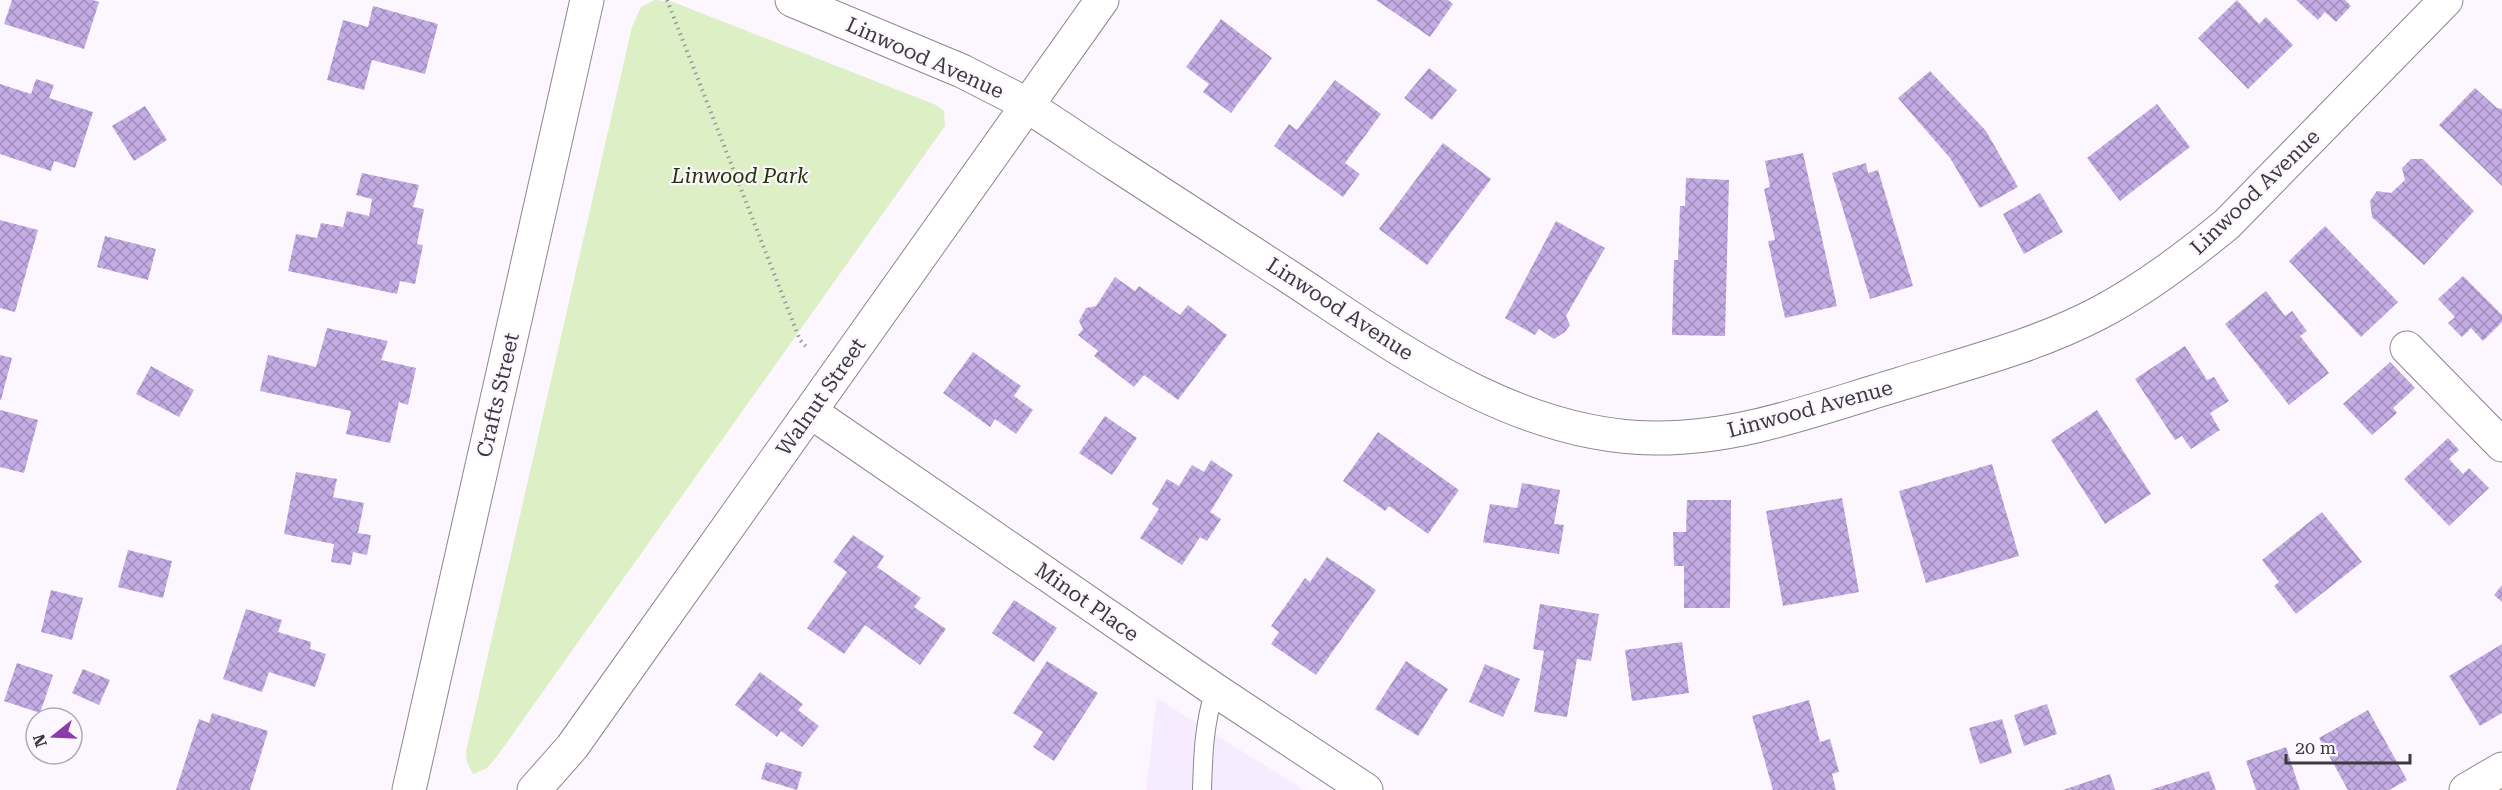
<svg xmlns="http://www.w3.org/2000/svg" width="2502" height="790" font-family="'Roboto Serif',serif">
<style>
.built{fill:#f7ecff}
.park{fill:#dcefc5}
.building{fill:url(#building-cross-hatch)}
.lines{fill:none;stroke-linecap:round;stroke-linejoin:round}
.service-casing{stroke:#8c8691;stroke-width:20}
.minor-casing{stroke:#8c8691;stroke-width:35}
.secondary-casing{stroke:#8c8691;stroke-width:35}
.path{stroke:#9c989e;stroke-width:4;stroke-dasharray:1.5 4.5;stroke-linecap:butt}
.service{stroke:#fff;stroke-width:18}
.minor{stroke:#fff;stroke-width:33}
.secondary{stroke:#fff;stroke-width:33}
.labels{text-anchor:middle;stroke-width:4.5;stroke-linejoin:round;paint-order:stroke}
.street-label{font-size:21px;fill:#3d3a3f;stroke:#fcf7fe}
.park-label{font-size:21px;font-style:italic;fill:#253408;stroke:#fcf7fe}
</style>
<defs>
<pattern id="building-cross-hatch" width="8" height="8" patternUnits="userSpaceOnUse" patternTransform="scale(1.5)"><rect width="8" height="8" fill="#c3ace4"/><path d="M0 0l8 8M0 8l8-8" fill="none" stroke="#a08dba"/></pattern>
</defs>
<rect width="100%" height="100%" fill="#fcf7fe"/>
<path class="built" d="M 1157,698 L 1304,790 L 1146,790 Z"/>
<path class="park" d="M 655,0 L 673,2 L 936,105 L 944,111 L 945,126 L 495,759 L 487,768 L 473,774 L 467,762 L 466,751 L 632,27 L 641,7 Z"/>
<path class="building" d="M 12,0 L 93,0 L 99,2 L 84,49 L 4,24 Z
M 1376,0 L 1448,0 L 1453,4 L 1430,37 Z
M 2237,0 L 2259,24 L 2266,17 L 2293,45 L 2248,89 L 2198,38 Z
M 2296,0 L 2345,0 L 2351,6 L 2336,22 L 2325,12 L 2318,20 Z
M 373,6 L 438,24 L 425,74 L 372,60 L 364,90 L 327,80 L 343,20 L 368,27 Z
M 1221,19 L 1272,58 L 1231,113 L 1203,92 L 1209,84 L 1186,67 Z
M 1429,68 L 1457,90 L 1432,120 L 1404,98 Z
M 1930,71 L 1986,131 L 2018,187 L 1980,208 L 1950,158 L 1898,98 Z
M 36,79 L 54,85 L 49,98 L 93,112 L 75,168 L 54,161 L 51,171 L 0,154 L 0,84 L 31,94 Z
M 1335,80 L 1381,114 L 1345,163 L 1360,174 L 1343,197 L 1274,146 L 1289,124 L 1297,130 Z
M 2475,88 L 2497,108 L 2502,109 L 2502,186 L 2439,125 Z
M 2157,104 L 2190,147 L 2120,201 L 2087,158 Z
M 145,106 L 167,140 L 134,161 L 112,126 Z
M 1443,143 L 1491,179 L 1427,265 L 1379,229 Z
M 1803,153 L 1837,306 L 1785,318 L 1768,241 L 1775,240 L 1764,189 L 1770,187 L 1765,161 Z
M 2411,159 L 2423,159 L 2474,211 L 2424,265 L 2372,217 L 2370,201 L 2377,191 L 2391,193 L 2405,180 L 2402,168 Z
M 1866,163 L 1868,173 L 1878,170 L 1913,286 L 1870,299 L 1832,173 Z
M 362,173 L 419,185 L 413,207 L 424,209 L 417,244 L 423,245 L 415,284 L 400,281 L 397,294 L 288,271 L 296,234 L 317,238 L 321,223 L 343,227 L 347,211 L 369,216 L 372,199 L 356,195 Z
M 1686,178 L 1729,180 L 1725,336 L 1672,335 L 1674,260 L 1678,260 L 1680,206 L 1685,206 Z
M 2040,193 L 2063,232 L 2024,254 L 2003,214 Z
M 0,220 L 38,230 L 15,312 L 0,308 Z
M 1556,221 L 1605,248 L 1566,316 L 1570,325 L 1565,332 L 1554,339 L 1539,329 L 1535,335 L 1505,318 Z
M 2325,226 L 2398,302 L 2361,337 L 2289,261 Z
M 105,236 L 156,249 L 148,280 L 97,267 Z
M 2463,276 L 2502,315 L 2502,322 L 2483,341 L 2471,328 L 2462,337 L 2448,323 L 2455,317 L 2438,299 Z
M 1115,277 L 1135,291 L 1139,286 L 1180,315 L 1188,305 L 1227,335 L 1178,400 L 1144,375 L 1134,387 L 1094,356 L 1098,351 L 1078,335 L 1083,329 L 1079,321 L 1086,308 L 1096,306 Z
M 2266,291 L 2285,316 L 2292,311 L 2307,331 L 2300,336 L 2329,373 L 2289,405 L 2225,324 Z
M 327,328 L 388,341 L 381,360 L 416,368 L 408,405 L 399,402 L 390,443 L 346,434 L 351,411 L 260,391 L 268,355 L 316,367 Z
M 2185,346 L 2207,380 L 2214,377 L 2229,401 L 2210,413 L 2220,430 L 2191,449 L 2182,436 L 2175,440 L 2135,379 Z
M 973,352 L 1021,386 L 1014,396 L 1033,410 L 1016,434 L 995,419 L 990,427 L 943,393 Z
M 0,355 L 12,358 L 1,400 L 0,400 Z
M 2390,362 L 2415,388 L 2393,408 L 2397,413 L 2372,435 L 2343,404 Z
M 151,366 L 194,390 L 179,417 L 136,394 Z
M 0,410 L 38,420 L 24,473 L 0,467 Z
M 2097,410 L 2151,494 L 2105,524 L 2051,440 Z
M 1105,416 L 1137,438 L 1112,475 L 1079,453 Z
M 1378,432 L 1459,490 L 1428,534 L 1389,506 L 1385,511 L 1343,481 Z
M 2448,438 L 2459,450 L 2449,459 L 2463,474 L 2469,468 L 2489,488 L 2449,526 L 2404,479 Z
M 1211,460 L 1233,475 L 1210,512 L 1221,519 L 1207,541 L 1200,537 L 1182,565 L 1140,538 L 1159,509 L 1152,504 L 1167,479 L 1179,486 L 1192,465 L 1204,472 Z
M 1992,464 L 2019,556 L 1926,583 L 1899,491 Z
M 296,472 L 337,479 L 333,497 L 364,503 L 358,533 L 371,535 L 367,555 L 353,552 L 351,565 L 331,562 L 334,544 L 284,534 Z
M 1522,483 L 1560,490 L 1554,524 L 1564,525 L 1559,554 L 1483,542 L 1490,504 L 1517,508 Z
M 1842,498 L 1859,592 L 1783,606 L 1766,511 Z
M 1687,500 L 1731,500 L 1730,608 L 1684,608 L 1684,566 L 1674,566 L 1673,532 L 1686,532 Z
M 2322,512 L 2362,562 L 2296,614 L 2274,586 L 2279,582 L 2262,560 Z
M 853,535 L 884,556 L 877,567 L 921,598 L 914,607 L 946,629 L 920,665 L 865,625 L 844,654 L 807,628 L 847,572 L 833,562 Z
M 128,550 L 172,561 L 163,598 L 118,587 Z
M 1327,557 L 1376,590 L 1316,675 L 1271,644 L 1279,632 L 1271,626 L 1305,578 L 1310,582 Z
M 2502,585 L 2502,602 L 2494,595 Z
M 51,590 L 83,598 L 72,640 L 41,632 Z
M 1014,600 L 1057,628 L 1034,662 L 992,633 Z
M 1540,604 L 1599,614 L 1591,661 L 1577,659 L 1567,717 L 1534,712 L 1544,651 L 1533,649 Z
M 246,609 L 282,620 L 278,632 L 311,642 L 310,649 L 326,654 L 315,687 L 269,672 L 262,692 L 223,679 Z
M 1682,642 L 1689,693 L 1632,701 L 1625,650 Z
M 2502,644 L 2502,713 L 2480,726 L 2449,676 Z
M 1047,661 L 1098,693 L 1054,761 L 1033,747 L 1043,732 L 1013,713 Z
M 1406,661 L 1448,689 L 1418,736 L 1375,709 Z
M 17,663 L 53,675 L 40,713 L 4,701 Z
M 1485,664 L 1520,679 L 1503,717 L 1469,702 Z
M 83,669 L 110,680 L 99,705 L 72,693 Z
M 760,672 L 803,704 L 798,710 L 819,726 L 802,747 L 781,731 L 777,737 L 735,705 Z
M 1809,700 L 1820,742 L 1830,739 L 1839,772 L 1832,774 L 1836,790 L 1773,790 L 1752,716 Z
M 2047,704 L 2057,734 L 2024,746 L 2014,715 Z
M 2368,710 L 2407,780 L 2389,790 L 2348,790 L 2319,738 Z
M 212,713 L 268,731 L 250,790 L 176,790 L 199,719 L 209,723 Z
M 2002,719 L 2012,753 L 1980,764 L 1969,728 Z
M 2286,747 L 2300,790 L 2256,790 L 2246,761 Z
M 766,762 L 802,772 L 797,790 L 761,779 Z
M 2209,771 L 2216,790 L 2150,790 Z
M 2110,774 L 2115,790 L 2063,790 Z"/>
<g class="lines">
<defs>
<path id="service" d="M 1202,790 C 1203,755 1204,723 1215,690"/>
<path id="minor" d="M 792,0 L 962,71 L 1011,96 C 1046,117 1080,141 1114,163 C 1175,203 1236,242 1297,282 C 1404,353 1520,437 1654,438 C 1740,439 1819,408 1900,384 C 1967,363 2036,346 2099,313 C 2145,289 2187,257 2227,224 L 2446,0
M 2407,348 L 2502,445
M 811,412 L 1215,690 L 1366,790
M 2466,790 L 2502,769"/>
<path id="secondary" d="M 409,790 L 587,0
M 534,790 L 572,747 L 1102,0"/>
</defs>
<use href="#service" class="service-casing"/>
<use href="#minor" class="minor-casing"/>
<use href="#secondary" class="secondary-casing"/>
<path class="path" d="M 667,0 L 800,340 L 808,349"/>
<use href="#service" class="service"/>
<use href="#minor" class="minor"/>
<use href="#secondary" class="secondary"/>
</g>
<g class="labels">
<g class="street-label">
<text transform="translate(925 58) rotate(24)" y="7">Linwood Avenue</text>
<text transform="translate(2255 192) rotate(-44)" y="7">Linwood Avenue</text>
<text transform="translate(1340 309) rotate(33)" y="7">Linwood Avenue</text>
<text transform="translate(498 395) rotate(-77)" y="7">Crafts Street</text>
<text transform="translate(821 397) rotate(-55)" y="7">Walnut Street</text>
<text transform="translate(1810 409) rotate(-15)" y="7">Linwood Avenue</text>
<text transform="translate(1087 602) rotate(35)" y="7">Minot Place</text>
</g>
<g class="park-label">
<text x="740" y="183">Linwood Park</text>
</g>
</g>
<g transform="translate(54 736) rotate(252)"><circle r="28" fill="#fcf7fe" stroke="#b0abb2" stroke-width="1.5"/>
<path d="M0-4.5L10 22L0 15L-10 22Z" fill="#8b3baa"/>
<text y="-9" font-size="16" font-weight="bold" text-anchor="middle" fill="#3d3a3f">N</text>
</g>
<path d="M2286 754v9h124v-9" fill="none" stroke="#3d3a3f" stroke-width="3"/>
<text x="2295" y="754" font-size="18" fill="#3d3a3f" stroke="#fcf7fe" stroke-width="4.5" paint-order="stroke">20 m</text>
</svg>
